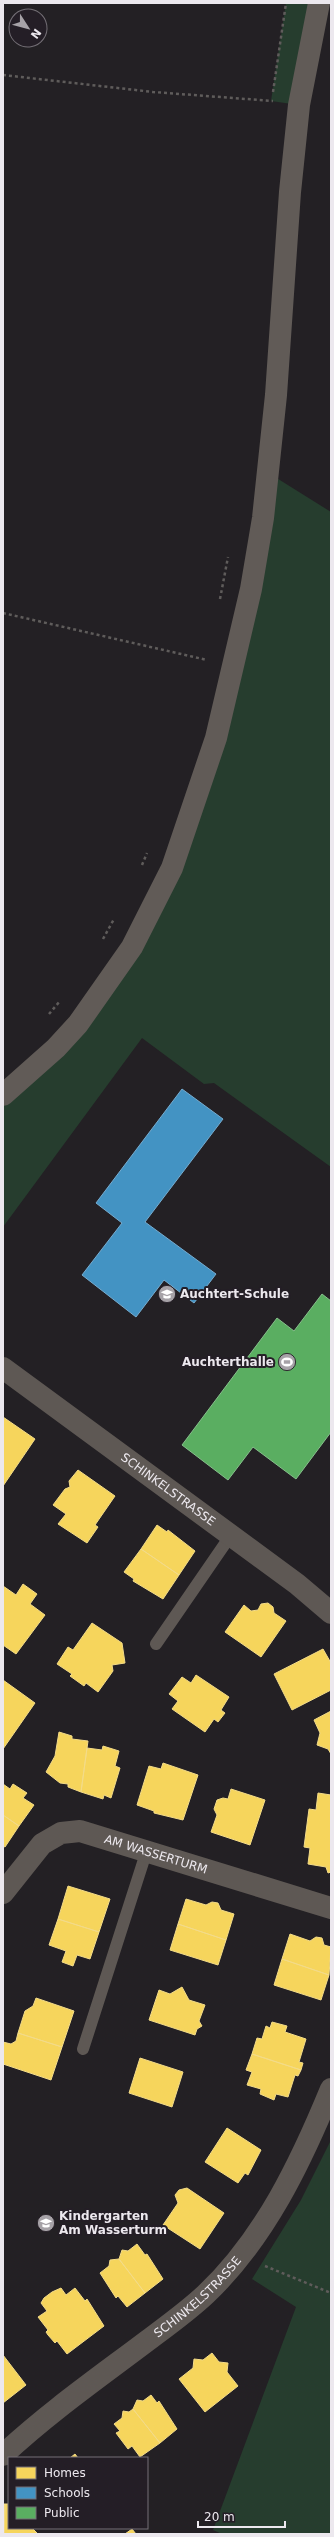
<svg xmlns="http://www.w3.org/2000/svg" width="334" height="2537" font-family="'DejaVu Sans',sans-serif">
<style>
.green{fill:#263d2e}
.homes{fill:#f6d55c;stroke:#f3db88}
.schools{fill:#4393c3;stroke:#76acd0}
.public{fill:#5aae61;stroke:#86bf8b}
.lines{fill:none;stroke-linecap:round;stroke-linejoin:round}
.path{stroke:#5f5c5b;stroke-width:2.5;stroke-dasharray:3 3;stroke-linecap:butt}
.lane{stroke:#5e5854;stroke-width:12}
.street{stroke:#5e5854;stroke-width:22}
.secondary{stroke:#615b57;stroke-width:22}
.labels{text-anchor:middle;stroke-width:4;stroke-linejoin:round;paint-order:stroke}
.poi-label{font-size:12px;font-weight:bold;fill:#ece8ee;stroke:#241e26;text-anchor:start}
.street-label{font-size:12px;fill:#ece8ee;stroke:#241e26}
</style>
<rect width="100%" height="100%" fill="#232024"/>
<path class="green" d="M 286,3 L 319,3 L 299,105 L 271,101 Z
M 267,472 L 331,512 L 331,1167 L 214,1083 L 204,1084 L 142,1038 L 3,1227 L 3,1095 L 97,998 L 193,810 Z
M 331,2140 L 331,2534 L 222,2534 L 213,2530 L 296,2307 L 252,2279 L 301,2200 Z"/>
<path class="homes" d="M 3,1417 L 35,1439 L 3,1486 Z
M 78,1470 L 115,1496 L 95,1525 L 98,1527 L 87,1543 L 58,1524 L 66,1514 L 53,1505 L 65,1489 L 70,1487 L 69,1481 Z
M 157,1525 L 167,1532 L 168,1530 L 195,1551 L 179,1575 L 141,1549 Z
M 141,1549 L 179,1575 L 163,1599 L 133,1581 L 134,1579 L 124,1572 Z
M 23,1584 L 37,1594 L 30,1604 L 45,1615 L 16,1654 L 3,1645 L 3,1586 L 16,1595 Z
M 268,1603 L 273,1607 L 274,1613 L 286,1621 L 261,1657 L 225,1632 L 244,1605 L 251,1611 L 258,1610 L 261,1604 Z
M 92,1623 L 122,1643 L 125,1663 L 112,1665 L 113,1671 L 98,1692 L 86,1683 L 84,1686 L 70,1676 L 72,1674 L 57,1664 L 68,1647 L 73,1650 Z
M 323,1649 L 331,1663 L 331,1690 L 292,1710 L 274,1674 Z
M 196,1675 L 229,1697 L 221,1710 L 225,1713 L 218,1722 L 214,1719 L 205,1732 L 172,1709 L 178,1701 L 169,1694 L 182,1677 L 191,1683 Z
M 3,1680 L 35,1703 L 3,1749 Z
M 331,1711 L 331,1754 L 328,1749 L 317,1745 L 320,1733 L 314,1720 Z
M 59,1732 L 72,1736 L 72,1739 L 88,1741 L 81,1792 L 68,1787 L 68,1784 L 60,1783 L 46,1772 L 55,1756 Z
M 103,1746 L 119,1751 L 115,1766 L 120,1768 L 111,1798 L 104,1795 L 103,1799 L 81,1792 L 87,1748 L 102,1750 Z
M 163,1763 L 198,1775 L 183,1820 L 154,1813 L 154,1811 L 137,1805 L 149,1766 L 161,1769 Z
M 3,1784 L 10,1789 L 13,1784 L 27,1793 L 23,1798 L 34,1805 L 19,1826 L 3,1815 Z
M 231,1789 L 265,1800 L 250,1845 L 211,1832 L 217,1815 L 214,1809 L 217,1800 L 223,1798 L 228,1799 Z
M 318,1793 L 331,1795 L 331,1872 L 328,1873 L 326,1867 L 308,1864 L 310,1848 L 304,1847 L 309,1809 L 316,1810 Z
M 3,1815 L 19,1826 L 5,1847 L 3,1846 Z
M 68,1886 L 110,1899 L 99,1932 L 58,1919 Z
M 186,1899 L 206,1905 L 212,1902 L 218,1903 L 221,1910 L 234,1914 L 226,1940 L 178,1924 Z
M 58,1919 L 99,1932 L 90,1959 L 77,1955 L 73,1966 L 62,1962 L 66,1951 L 49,1945 Z
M 178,1924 L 226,1940 L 218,1965 L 170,1950 Z
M 290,1934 L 310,1941 L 316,1937 L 322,1938 L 324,1945 L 331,1947 L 329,1975 L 282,1959 Z
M 282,1959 L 329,1975 L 321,2000 L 274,1985 Z
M 182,1987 L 189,2000 L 205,2005 L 199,2021 L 202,2026 L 197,2029 L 195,2035 L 149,2020 L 159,1990 L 170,1994 Z
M 36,1998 L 74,2011 L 62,2047 L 18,2033 L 25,2011 L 33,2006 Z
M 272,2022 L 287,2026 L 285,2032 L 306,2039 L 299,2062 L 303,2063 L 301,2070 L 252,2054 L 257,2038 L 262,2039 L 266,2026 L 270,2028 Z
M 18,2033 L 62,2047 L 51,2080 L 3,2064 L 3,2042 L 11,2044 L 16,2041 Z
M 252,2054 L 301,2070 L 298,2076 L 295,2075 L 288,2097 L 276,2094 L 274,2100 L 260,2094 L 261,2089 L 247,2085 L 252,2072 L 246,2070 Z
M 140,2058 L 183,2072 L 172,2107 L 129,2093 Z
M 227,2128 L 261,2150 L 248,2175 L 245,2173 L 238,2183 L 205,2162 Z
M 187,2188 L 224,2213 L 200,2249 L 163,2225 L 178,2203 L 175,2195 L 179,2190 Z
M 137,2244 L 145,2255 L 147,2254 L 163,2279 L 145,2293 L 119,2259 L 122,2250 L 128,2251 Z
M 119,2259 L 145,2293 L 127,2307 L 118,2296 L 116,2298 L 100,2273 L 109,2266 L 110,2260 Z
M 61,2288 L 66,2295 L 75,2288 L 85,2301 L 87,2299 L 104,2326 L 67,2354 L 57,2341 L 55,2343 L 48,2335 L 46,2332 L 48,2330 L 38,2317 L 47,2311 L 41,2303 L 44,2298 L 52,2292 Z
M 212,2353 L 219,2362 L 228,2363 L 227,2372 L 238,2386 L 205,2412 L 179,2379 L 193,2368 L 194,2359 L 203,2360 Z
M 3,2355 L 26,2385 L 3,2403 Z
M 151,2395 L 157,2403 L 159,2401 L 177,2429 L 160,2443 L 133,2409 L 137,2400 L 143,2401 Z
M 133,2409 L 160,2443 L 140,2457 L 132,2446 L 128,2449 L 116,2433 L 120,2431 L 114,2424 L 122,2418 L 123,2411 L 129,2412 Z
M 75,2454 L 78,2458 L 70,2458 Z
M 3,2504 L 5,2504 L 4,2534 L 3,2534 Z
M 5,2504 L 9,2504 L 9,2528 L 32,2528 L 38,2534 L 4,2534 Z
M 132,2529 L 136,2534 L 125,2534 Z"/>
<path class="schools" d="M 182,1089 L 223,1119 L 145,1222 L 216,1274 L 194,1303 L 164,1280 L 136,1317 L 82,1275 L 122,1223 L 96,1203 Z"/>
<path class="public" d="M 322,1294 L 331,1301 L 331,1432 L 296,1479 L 253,1447 L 228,1480 L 182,1445 L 277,1318 L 294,1331 Z"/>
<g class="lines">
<path class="path" d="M 3,75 L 153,92 L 273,101
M 273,92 L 286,3
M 220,599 L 228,557
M 3,613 L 207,660
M 142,865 L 147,853
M 103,939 L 114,919
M 49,1014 L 60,1001
M 265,2266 L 331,2293"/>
<path class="lane" d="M 156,1644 L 231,1535
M 83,2049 L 147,1850"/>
<g class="street">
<path id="s1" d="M 3,1368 L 297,1584 L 331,1613"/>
<path id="s2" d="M 3,1893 L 42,1844 L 61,1833 L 80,1831 L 331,1908"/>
<path id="s3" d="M 3,2455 C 48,2413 98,2378 147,2341 C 167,2326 188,2311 206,2294 C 265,2238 301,2162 331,2089"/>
</g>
<path class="secondary" d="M 3,1095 L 56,1048 L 78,1024 L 132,947 L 172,868 L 216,738 L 251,589 L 263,518 L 276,395 L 290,192 L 299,105 L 319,3"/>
</g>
<defs>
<symbol id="school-disc" viewBox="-11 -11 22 22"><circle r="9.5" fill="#a6a2a7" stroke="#241e26"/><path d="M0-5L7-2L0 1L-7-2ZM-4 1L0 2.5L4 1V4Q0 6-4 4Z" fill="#fff"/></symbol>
<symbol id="stadium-disc" viewBox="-11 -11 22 22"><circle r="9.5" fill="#a6a2a7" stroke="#241e26"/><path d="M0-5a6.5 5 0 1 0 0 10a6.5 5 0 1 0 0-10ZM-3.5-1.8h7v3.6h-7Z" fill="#fff"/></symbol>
</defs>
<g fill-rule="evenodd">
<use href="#school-disc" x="157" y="1284" width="20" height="20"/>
<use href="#stadium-disc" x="277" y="1352" width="20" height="20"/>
<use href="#school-disc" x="36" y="2213" width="20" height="20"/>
</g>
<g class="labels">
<g class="poi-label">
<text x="180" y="1298">Auchtert-Schule</text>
<text x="274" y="1366" text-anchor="end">Auchterthalle</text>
<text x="59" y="2220">Kindergarten<tspan x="59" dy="14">Am Wasserturm</tspan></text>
</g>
<g class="street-label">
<text dy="4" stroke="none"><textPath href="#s1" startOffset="205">SCHINKELSTRASSE</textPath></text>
<text dy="4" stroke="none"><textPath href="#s2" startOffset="183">AM WASSERTURM</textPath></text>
<text dy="4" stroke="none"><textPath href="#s3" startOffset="251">SCHINKELSTRASSE</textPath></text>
</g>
</g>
<rect width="334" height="2537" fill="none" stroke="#ece8ee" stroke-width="8"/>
<rect x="8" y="2457" width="140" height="72" fill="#241e26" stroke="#746f76"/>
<rect x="16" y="2467" width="20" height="12" fill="#f6d55c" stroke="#746f76"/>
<text x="44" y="2477" font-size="12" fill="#ece8ee">Homes</text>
<rect x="16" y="2487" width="20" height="12" fill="#4393c3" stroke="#746f76"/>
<text x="44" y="2497" font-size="12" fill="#ece8ee">Schools</text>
<rect x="16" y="2507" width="20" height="12" fill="#5aae61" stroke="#746f76"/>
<text x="44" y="2517" font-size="12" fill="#ece8ee">Public</text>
<g transform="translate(28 28) rotate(126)"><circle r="19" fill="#241e26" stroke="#746f76"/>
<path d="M0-3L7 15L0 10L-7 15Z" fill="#a6a2a7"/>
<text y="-6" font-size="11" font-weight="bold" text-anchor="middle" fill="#ece8ee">N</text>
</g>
<path d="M198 2521v6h87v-6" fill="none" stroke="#ece8ee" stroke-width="2"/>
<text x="204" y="2521" font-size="12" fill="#ece8ee" stroke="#241e26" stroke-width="3" paint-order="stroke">20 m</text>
</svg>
